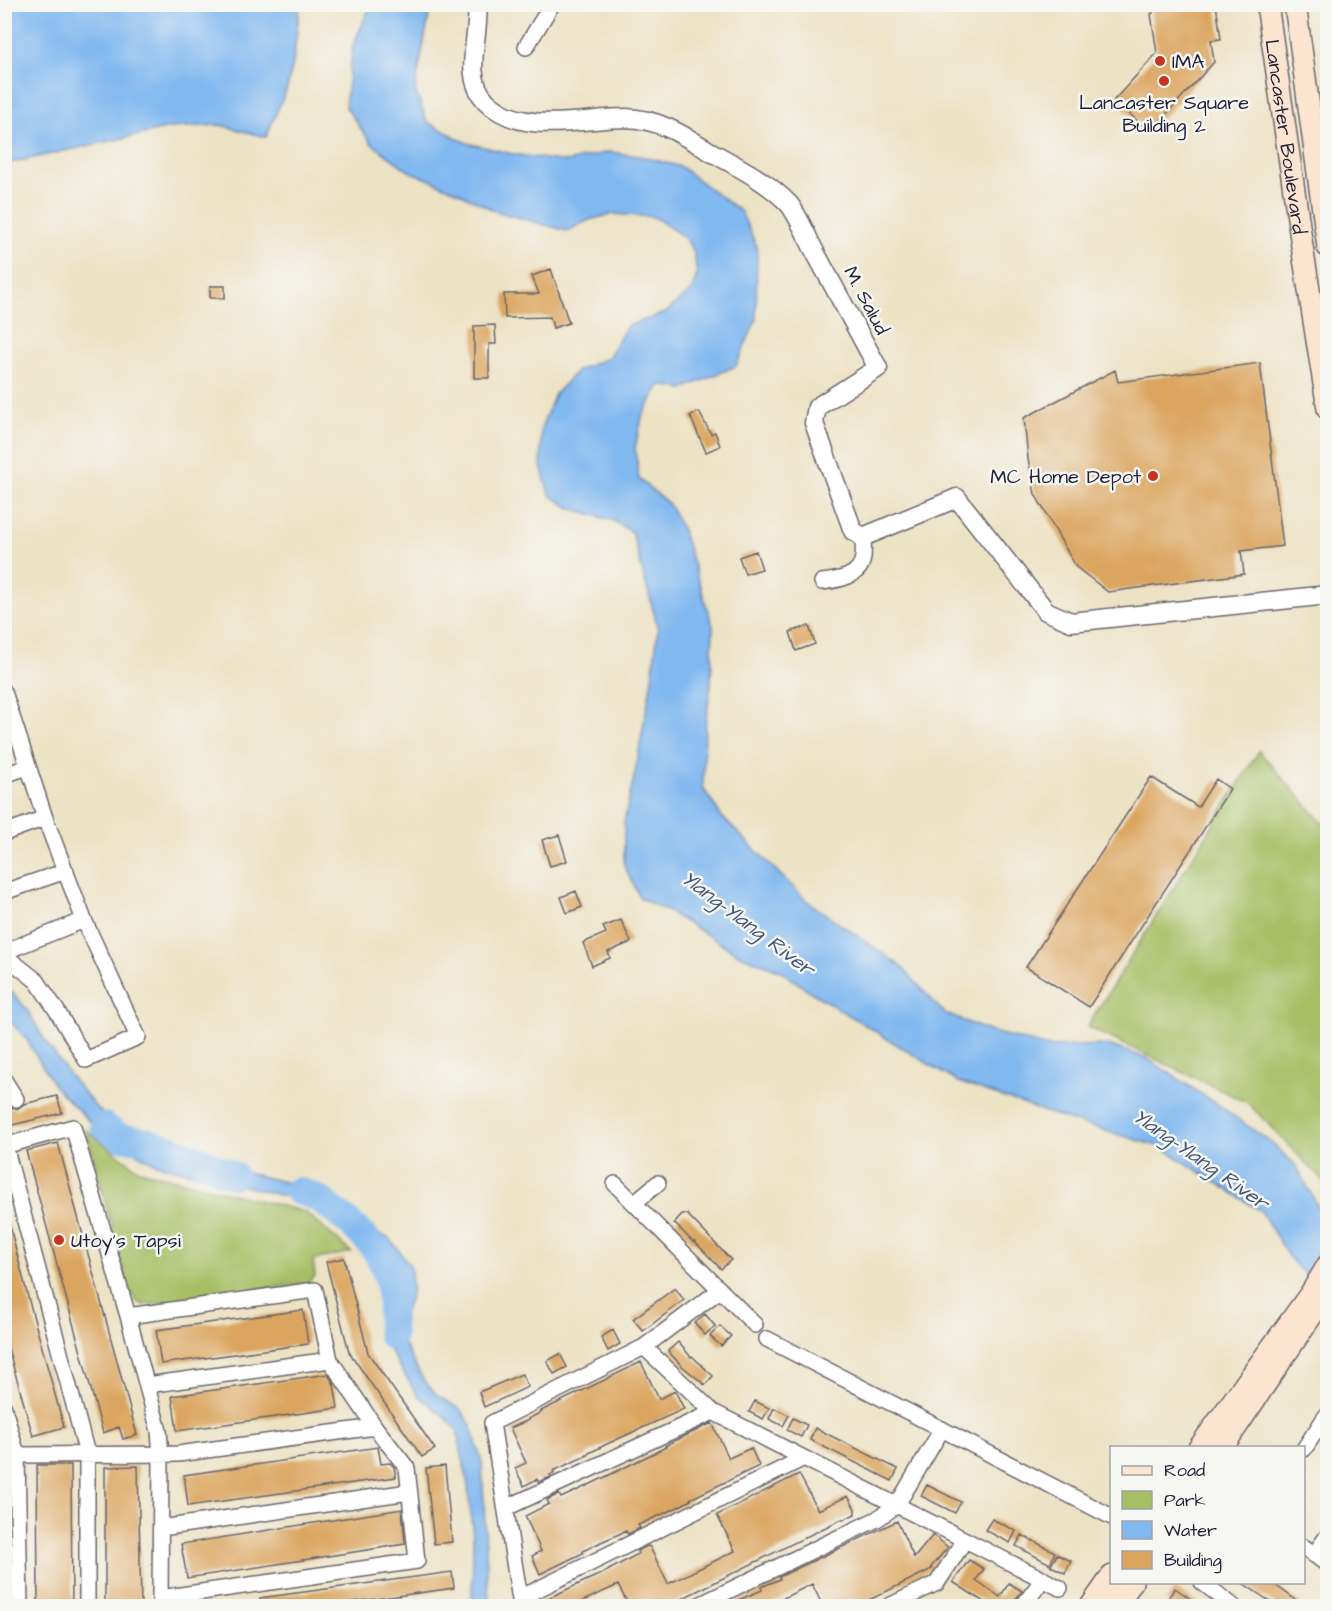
<svg xmlns="http://www.w3.org/2000/svg" width="1332" height="1611" font-family="'Architects Daughter',sans-serif">
<style>
.green{fill:#a7be63;stroke:#64704f;stroke-width:1.5}
.water{fill:#80b8f0;stroke:#516d96;stroke-width:1.5}
.lines{fill:none;stroke-linecap:round;stroke-linejoin:round}
.river{stroke:#80b8f0;stroke-width:28}
.building{fill:#dba55f}
.minor-casing{stroke:#69656b;stroke-width:18}
.tertiary-casing{stroke:#69656b;stroke-width:21}
.secondary-casing{stroke:#69656b;stroke-width:24}
.minor{stroke:#fff;stroke-width:15}
.tertiary{stroke:#fff;stroke-width:18}
.secondary{stroke:#fce5d0;stroke-width:21}
.poi-dot{fill:#c8321e;stroke:#f6f6f2;stroke-width:2}
.labels{text-anchor:middle;stroke-width:5;stroke-linejoin:round;paint-order:stroke}
.poi-label{font-size:20px;fill:#22223b;stroke:#f6f6f2;text-anchor:start}
.street-label{font-size:20px;fill:#22223b;stroke:#f6f6f2}
.water-label{font-size:21px;font-style:italic;fill:#43567a;stroke:#f6f6f2}
</style>
<rect width="100%" height="100%" fill="#f6f6f2"/>
<filter id="ink" filterUnits="userSpaceOnUse"><feTurbulence type="fractalNoise" baseFrequency=".0167" numOctaves="2"/><feDisplacementMap in="SourceGraphic" scale="12" xChannelSelector="R" yChannelSelector="G"/><feConvolveMatrix kernelMatrix="1 2 1 2 8 2 1 2 1" color-interpolation-filters="sRGB"/></filter>
<filter id="wash" filterUnits="userSpaceOnUse"><feTurbulence type="fractalNoise" baseFrequency=".008" numOctaves="4" result="noise"/><feDisplacementMap in="SourceGraphic" scale="24" xChannelSelector="R" yChannelSelector="G"/><feGaussianBlur stdDeviation="1.35" result="paint"/><feColorMatrix in="noise" values="0 0 0 0 0 0 0 0 0 0 0 0 0 0 0 0 0 1.4 0 .05"/><feComposite in="paint" operator="in"/></filter>
<g filter="url(#wash)">
<rect width="100%" height="100%" fill="#ece2c4"/>
<path class="green" d="M 1259,751 L 1327,828 L 1327,1185 L 1248,1103 L 1087,1027 Z
M 86,1130 L 139,1170 L 305,1212 L 351,1252 L 313,1260 L 315,1276 L 308,1283 L 144,1305 L 136,1301 L 128,1287 Z"/>
<path class="water" d="M 4,5 L 5,4 L 300,5 L 293,63 L 287,88 L 266,137 L 220,125 L 170,128 L 5,164 Z
M 371,5 L 431,5 L 415,89 L 427,122 L 467,143 L 513,154 L 566,162 L 609,152 L 645,157 L 681,167 L 741,212 L 757,247 L 756,320 L 736,366 L 683,389 L 660,385 L 643,414 L 635,447 L 639,479 L 669,504 L 683,532 L 713,626 L 711,684 L 705,727 L 703,788 L 722,817 L 807,901 L 901,966 L 944,1013 L 989,1031 L 1049,1047 L 1108,1045 L 1146,1058 L 1217,1104 L 1273,1144 L 1296,1166 L 1322,1214 L 1327,1219 L 1327,1292 L 1300,1270 L 1288,1256 L 1261,1211 L 1161,1147 L 1072,1121 L 958,1082 L 811,992 L 779,970 L 740,955 L 671,913 L 640,898 L 624,865 L 624,821 L 635,773 L 652,679 L 658,628 L 632,532 L 614,521 L 570,508 L 550,495 L 545,481 L 541,465 L 541,429 L 555,394 L 578,370 L 608,358 L 627,326 L 665,313 L 692,290 L 697,275 L 694,252 L 685,238 L 654,217 L 613,214 L 589,220 L 567,231 L 495,211 L 454,190 L 409,171 L 372,144 L 345,106 L 353,45 Z
M 4,988 L 14,994 L 28,1011 L 44,1039 L 67,1072 L 94,1105 L 116,1126 L 141,1141 L 171,1155 L 201,1161 L 308,1188 L 337,1197 L 367,1228 L 390,1239 L 411,1267 L 412,1290 L 400,1327 L 403,1343 L 424,1381 L 438,1396 L 460,1409 L 471,1425 L 482,1462 L 488,1592 L 491,1606 L 472,1606 L 473,1537 L 468,1485 L 457,1430 L 444,1416 L 418,1396 L 391,1353 L 383,1337 L 384,1317 L 391,1296 L 390,1274 L 381,1254 L 335,1209 L 157,1164 L 104,1136 L 55,1087 L 27,1040 L 13,1024 L 5,1017 Z"/>
<g class="lines">
<path class="river" d="M 104,1126 L 120,1137 L 146,1141 L 168,1148 L 190,1156 L 233,1175
M 298,1191 C 320,1197 325,1204 342,1217 C 376,1244 390,1263 391,1308 C 391,1317 390,1326 392,1336"/>
</g>
<g id="blocks">
<path class="building" d="M 1152,4 L 1216,4 L 1221,39 L 1211,40 L 1214,62 L 1150,132 L 1114,100 L 1157,53 L 1151,14 L 1153,13 Z
M 551,269 L 569,323 L 553,328 L 550,317 L 505,318 L 504,294 L 539,294 L 532,276 Z
M 210,286 L 225,286 L 225,298 L 210,298 Z
M 495,325 L 496,344 L 489,344 L 489,378 L 474,378 L 474,326 Z
M 1260,363 L 1283,546 L 1241,551 L 1244,574 L 1108,592 L 1076,567 L 1035,494 L 1028,459 L 1024,418 L 1115,370 L 1118,382 Z
M 699,412 L 711,434 L 715,432 L 720,446 L 706,452 L 690,416 Z
M 756,551 L 762,569 L 745,574 L 739,557 Z
M 809,626 L 815,644 L 796,651 L 790,632 Z
M 1151,777 L 1198,807 L 1216,779 L 1230,789 L 1089,1007 L 1026,967 Z
M 559,835 L 567,861 L 550,866 L 542,840 Z
M 576,891 L 582,907 L 567,913 L 561,897 Z
M 621,920 L 631,942 L 608,952 L 610,958 L 592,966 L 583,943 L 606,933 L 603,927 Z
M 57,1096 L 62,1113 L 4,1127 L 4,1109 L 12,1108 L 17,1109 L 24,1104 Z
M 58,1143 L 137,1435 L 123,1439 L 119,1427 L 103,1433 L 26,1151 Z
M 682,1214 L 687,1214 L 731,1260 L 721,1269 L 694,1241 L 693,1242 L 674,1223 Z
M 4,1223 L 9,1223 L 28,1297 L 64,1427 L 33,1436 L 4,1334 Z
M 344,1258 L 368,1353 L 435,1449 L 422,1457 L 349,1352 L 326,1262 Z
M 675,1288 L 684,1300 L 643,1331 L 633,1319 Z
M 303,1310 L 308,1344 L 161,1364 L 156,1330 Z
M 705,1314 L 715,1326 L 705,1335 L 695,1323 Z
M 720,1326 L 731,1336 L 721,1346 L 710,1336 Z
M 613,1330 L 620,1344 L 608,1351 L 601,1337 Z
M 678,1342 L 691,1357 L 692,1356 L 713,1376 L 705,1385 L 682,1366 L 668,1351 Z
M 560,1354 L 567,1367 L 554,1374 L 547,1361 Z
M 641,1362 L 659,1399 L 675,1391 L 684,1409 L 607,1444 L 587,1454 L 588,1455 L 553,1471 L 554,1473 L 550,1475 L 551,1477 L 538,1482 L 537,1479 L 524,1486 L 515,1468 L 526,1463 L 510,1428 L 529,1420 L 528,1419 L 542,1412 L 541,1411 Z
M 328,1374 L 334,1384 L 338,1408 L 177,1431 L 172,1396 Z
M 522,1374 L 528,1387 L 484,1407 L 479,1392 Z
M 755,1401 L 769,1408 L 763,1419 L 749,1412 Z
M 774,1408 L 789,1415 L 783,1426 L 769,1419 Z
M 793,1418 L 807,1425 L 801,1437 L 787,1430 Z
M 712,1423 L 729,1458 L 751,1448 L 759,1466 L 690,1499 L 691,1500 L 674,1509 L 638,1525 L 640,1528 L 628,1534 L 626,1531 L 601,1542 L 583,1551 L 583,1553 L 540,1574 L 532,1556 L 541,1551 L 525,1516 L 549,1504 L 547,1500 L 559,1494 L 561,1498 L 593,1483 L 666,1447 L 665,1446 L 683,1437 Z
M 815,1428 L 898,1469 L 892,1481 L 810,1440 Z
M 378,1447 L 381,1464 L 390,1463 L 394,1467 L 396,1477 L 188,1506 L 184,1475 Z
M 37,1465 L 71,1465 L 72,1606 L 38,1606 Z
M 138,1466 L 141,1606 L 105,1606 L 105,1467 Z
M 445,1466 L 452,1542 L 434,1544 L 426,1468 Z
M 799,1474 L 818,1510 L 848,1496 L 855,1509 L 855,1514 L 843,1520 L 842,1519 L 667,1606 L 629,1606 L 618,1585 L 572,1606 L 531,1606 L 607,1571 L 638,1554 L 637,1551 L 648,1546 L 650,1547 L 668,1584 L 735,1551 L 717,1515 Z
M 927,1485 L 961,1502 L 955,1513 L 921,1496 Z
M 402,1509 L 405,1544 L 187,1578 L 181,1544 Z
M 992,1519 L 1016,1531 L 1010,1543 L 985,1530 Z
M 897,1521 L 914,1558 L 933,1535 L 948,1547 L 931,1567 L 932,1569 L 857,1606 L 823,1606 L 812,1584 L 767,1606 L 724,1606 L 762,1590 L 761,1587 L 780,1579 L 779,1577 Z
M 1022,1535 L 1055,1552 L 1050,1564 L 1016,1546 Z
M 1057,1554 L 1071,1561 L 1065,1573 L 1051,1566 Z
M 969,1560 L 984,1569 L 976,1580 L 1000,1597 L 1009,1583 L 1022,1591 L 1011,1605 L 1013,1606 L 990,1606 L 953,1582 Z
M 452,1572 L 454,1588 L 325,1606 L 261,1606 L 260,1598 Z
M 1241,1582 L 1271,1582 L 1304,1606 L 1277,1606 Z
M 1175,1588 L 1201,1606 L 1174,1606 L 1166,1601 Z"/>
</g>
</g>
<g filter="url(#ink)">
<use href="#blocks" fill-opacity="0" stroke="#69656b" stroke-width="1.5"/>
<g class="lines">
<defs>
<path id="minor" d="M 526,47 L 552,4
M 822,582 C 838,580 861,577 863,557 C 864,550 863,544 863,537
M 4,692 L 45,818 L 84,920 L 138,1037 L 86,1060 L 57,1011 L 37,981 L 4,955
M 4,775 L 28,767
M 4,833 L 45,818
M 4,892 L 66,871
M 4,952 L 84,920
M 4,1080 L 16,1099
M 4,1146 L 73,1127 L 128,1316 L 159,1431 L 161,1455 L 160,1606
M 5,1146 L 87,1454 L 87,1606
M 615,1184 L 755,1325
M 634,1203 L 658,1183
M 128,1316 L 315,1290 L 330,1360 L 375,1427 L 407,1468 L 417,1561 L 160,1598
M 767,1339 L 1112,1517
M 644,1347 L 713,1412 L 1060,1588
M 147,1385 L 330,1360
M 4,1408 L 17,1455 L 20,1606
M 1304,1449 L 1326,1416
M 17,1455 L 178,1454 L 375,1427
M 506,1508 L 713,1412
M 161,1528 L 409,1492
M 1304,1547 L 1328,1565
M 1314,1555 L 1328,1535
M 1202,1582 L 1233,1606
M 520,1598 L 804,1458
M 521,1606 L 492,1423 L 644,1347 L 720,1290
M 697,1606 L 877,1519 L 897,1505 L 942,1429
M 889,1606 L 937,1583 L 965,1540
M 1023,1606 L 1043,1579"/>
<path id="tertiary" d="M 477,4 C 481,35 461,75 486,101 C 521,137 583,118 626,118 C 657,119 680,133 706,149 C 734,165 766,180 789,204 C 798,215 808,239 815,252 C 836,291 857,329 878,368 L 817,407 L 814,423 L 853,531 L 863,537 L 957,498 L 1046,611 L 1071,622 L 1328,595"/>
<g id="secondary">
<path id="s1" d="M 1267,4 L 1302,246 L 1328,409"/>
<path d="M 1295,4 L 1328,247"/>
<path d="M 1199,1448 L 1311,1293 L 1328,1265"/>
<path d="M 1222,1448 L 1316,1309"/>
<path d="M 1091,1606 L 1112,1576"/>
<path d="M 1116,1606 L 1132,1582"/>
</g>
</defs>
<use href="#minor" class="minor-casing"/>
<use href="#tertiary" class="tertiary-casing"/>
<use href="#secondary" class="secondary-casing"/>
<use href="#minor" class="minor"/>
<use href="#tertiary" class="tertiary"/>
<use href="#secondary" class="secondary"/>
</g>
</g>
<g class="poi-dot">
<circle cx="1160" cy="61" r="6"/>
<circle cx="1164" cy="81" r="6"/>
<circle cx="1153" cy="476" r="6"/>
<circle cx="59" cy="1240" r="6"/>
</g>
<g class="labels">
<g class="poi-label">
<text x="1172" y="68">IMA</text>
<text x="1164" y="109" text-anchor="middle">Lancaster Square<tspan x="1164" dy="23">Building 2</tspan></text>
<text x="1141" y="483" text-anchor="end">MC Home Depot</text>
<text x="71" y="1247">Utoy's Tapsi</text>
</g>
<g class="street-label">
<text dy="7" stroke="none"><textPath href="#s1" startOffset="134">Lancaster Boulevard</textPath></text>
<text transform="translate(867 300) rotate(62)" y="7">M. Salud</text>
</g>
<g class="water-label">
<text transform="translate(748 923) rotate(37)" y="7">Ylang-Ylang River</text>
<text transform="translate(1201 1159) rotate(35)" y="7">Ylang-Ylang River</text>
</g>
</g>
<rect width="1332" height="1611" fill="none" stroke="#f6f6f2" stroke-width="24"/>
<rect x="1110" y="1446" width="195" height="138" fill="#f6f6f2" stroke="#a1a1a9" stroke-width="1.5"/>
<rect x="1122" y="1466" width="30" height="9" fill="#fce5d0" stroke="#a1a1a9" stroke-width="1.5"/>
<text x="1164" y="1476" font-size="18" fill="#22223b">Road</text>
<rect x="1122" y="1491" width="30" height="18" fill="#a7be63" stroke="#a1a1a9" stroke-width="1.5"/>
<text x="1164" y="1506" font-size="18" fill="#22223b">Park</text>
<rect x="1122" y="1521" width="30" height="18" fill="#80b8f0" stroke="#a1a1a9" stroke-width="1.5"/>
<text x="1164" y="1536" font-size="18" fill="#22223b">Water</text>
<rect x="1122" y="1551" width="30" height="18" fill="#dba55f" stroke="#a1a1a9" stroke-width="1.5"/>
<text x="1164" y="1566" font-size="18" fill="#22223b">Building</text>
</svg>
